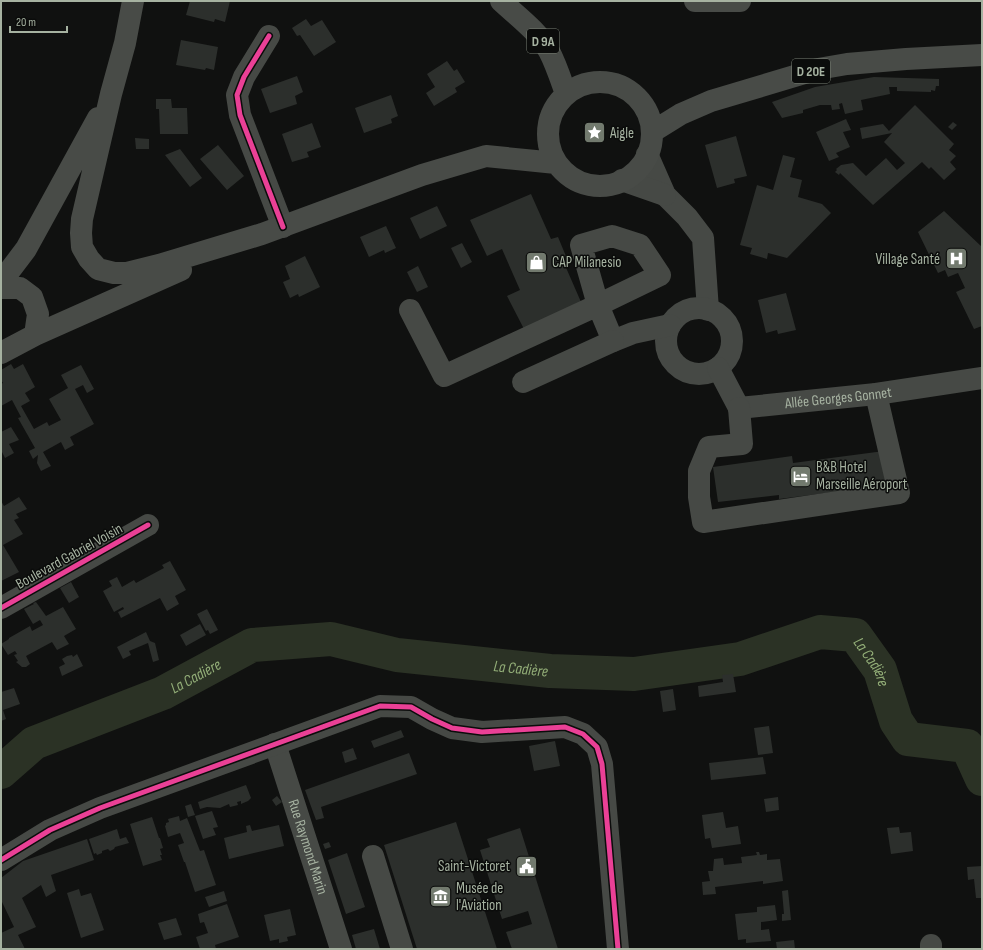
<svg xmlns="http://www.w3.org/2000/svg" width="983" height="950" font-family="'Sofia Sans Condensed',sans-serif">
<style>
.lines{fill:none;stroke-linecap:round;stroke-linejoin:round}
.river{stroke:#2b3225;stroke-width:34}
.building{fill:#2c2f2c}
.minor{stroke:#464945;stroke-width:22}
.major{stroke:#484b47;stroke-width:22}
.highway{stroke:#484b47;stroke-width:22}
.cycleway-casing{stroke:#0b0c0b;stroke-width:8}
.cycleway{stroke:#ea4096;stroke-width:5}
.labels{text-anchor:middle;stroke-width:3;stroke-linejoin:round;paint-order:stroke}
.shield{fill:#0b0c0b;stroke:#788074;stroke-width:1}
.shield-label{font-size:14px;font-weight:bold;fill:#a6b2a1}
.poi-label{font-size:15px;fill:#a6b2a1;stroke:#0b0c0b;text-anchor:start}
.street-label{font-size:15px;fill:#a6b2a1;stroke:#0b0c0b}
.water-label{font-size:16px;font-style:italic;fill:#93ae78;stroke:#0b0c0b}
</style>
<rect width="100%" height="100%" fill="#101110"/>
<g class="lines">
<path class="river" id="s1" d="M 1,772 L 34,743 L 163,693 L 252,645 L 331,639 L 397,655 L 550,671 L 634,674 L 740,659 L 820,632 L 855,635 L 880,670 L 896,721 L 908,739 L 967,746 L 982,779"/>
</g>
<path class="building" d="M 190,1 L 230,1 L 225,22 L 215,19 L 214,22 L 186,15 Z
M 306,19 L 311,26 L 322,20 L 336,42 L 314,56 L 300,35 L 297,36 L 292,28 Z
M 181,40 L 218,47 L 214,70 L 206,68 L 205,70 L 176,65 Z
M 447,61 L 454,71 L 457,69 L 465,82 L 455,88 L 457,92 L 434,106 L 426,93 L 435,87 L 427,74 Z
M 297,76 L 303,92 L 295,96 L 297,104 L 270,113 L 261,89 Z
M 874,77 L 939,79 L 939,86 L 936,86 L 935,91 L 931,90 L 931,92 L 897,91 L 897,87 L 889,87 L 890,94 L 861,100 L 863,110 L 845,114 L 842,103 L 839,104 L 840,109 L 832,110 L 831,105 L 820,105 L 803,110 L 803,113 L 782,118 L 772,102 L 815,87 Z
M 391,95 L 398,116 L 391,119 L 392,123 L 364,133 L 355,108 Z
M 156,99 L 171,99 L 172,108 L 187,108 L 188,134 L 160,134 L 159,109 L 156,109 Z
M 915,105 L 954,144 L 949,150 L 956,156 L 950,162 L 956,169 L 944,180 L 931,167 L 929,169 L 922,162 L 873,205 L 840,173 L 839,175 L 835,172 L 837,170 L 836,169 L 841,165 L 853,163 L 866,176 L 886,158 L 897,170 L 905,163 L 884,142 L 892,133 L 862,139 L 860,128 L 883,124 L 889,131 Z
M 846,119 L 851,130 L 843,132 L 850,147 L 836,153 L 839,157 L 829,161 L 816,132 Z
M 953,122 L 957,125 L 952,130 L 948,127 Z
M 312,123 L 321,147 L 307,152 L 309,157 L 292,162 L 282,134 Z
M 736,136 L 747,176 L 734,179 L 735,183 L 717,188 L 705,145 Z
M 135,138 L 149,139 L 149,149 L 136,149 Z
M 218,145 L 244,176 L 227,190 L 200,159 Z
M 180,149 L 202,178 L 190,187 L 165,155 Z
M 783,155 L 795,158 L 790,177 L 802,180 L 798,197 L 822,204 L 831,213 L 787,258 L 768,253 L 767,259 L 750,254 L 752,248 L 740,245 L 757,185 L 773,190 Z
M 531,194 L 551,239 L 558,237 L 568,261 L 564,263 L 581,302 L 524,329 L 507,296 L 520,290 L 502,249 L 487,256 L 470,220 Z
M 437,206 L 447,226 L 420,239 L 410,218 Z
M 944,211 L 982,247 L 982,326 L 974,329 L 956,292 L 965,288 L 958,273 L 948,277 L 945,270 L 938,273 L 918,232 Z
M 386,226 L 396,248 L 385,253 L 384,250 L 369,257 L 360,237 Z
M 462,243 L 472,262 L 461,268 L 451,248 Z
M 305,256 L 320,287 L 299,297 L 298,294 L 290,298 L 283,282 L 290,279 L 285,266 Z
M 418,266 L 428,287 L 417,292 L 407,272 Z
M 786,293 L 796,330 L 778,334 L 777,330 L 766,333 L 758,300 Z
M 11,364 L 14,369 L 23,364 L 35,387 L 25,393 L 30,401 L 21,406 L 34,429 L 47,422 L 49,426 L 61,420 L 49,399 L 68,388 L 61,375 L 81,365 L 94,389 L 87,393 L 83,385 L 75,389 L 94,424 L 70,437 L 74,445 L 65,450 L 61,442 L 43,452 L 51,466 L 41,471 L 37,463 L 38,455 L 33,459 L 29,451 L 35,448 L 18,418 L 21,417 L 12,400 L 1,406 L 1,384 L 3,383 L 1,380 L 1,370 Z
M 11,427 L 19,440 L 9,444 L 14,453 L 5,458 L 1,450 L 1,432 Z
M 884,451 L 889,485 L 779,499 L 779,495 L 718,502 L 713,467 L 792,456 L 793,463 Z
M 19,497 L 27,509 L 16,514 L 19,518 L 14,520 L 23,534 L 3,545 L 19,572 L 1,581 L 1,501 L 4,506 Z
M 170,561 L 186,590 L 175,596 L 179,604 L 167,611 L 160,598 L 121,618 L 118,612 L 124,609 L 123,607 L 114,612 L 103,591 L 112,586 L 109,581 L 117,577 L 122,587 L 134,580 L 136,583 L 164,568 L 162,565 Z
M 71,582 L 79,597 L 69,603 L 60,588 Z
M 36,602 L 46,616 L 63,607 L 76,629 L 64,636 L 69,644 L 57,650 L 52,642 L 26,656 L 30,664 L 26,667 L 22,667 L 16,662 L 18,661 L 14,655 L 17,654 L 15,651 L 8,655 L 1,644 L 9,639 L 9,638 L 30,626 L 32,631 L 43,625 L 40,620 L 33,624 L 24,609 L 34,604 L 33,603 Z
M 207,609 L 218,630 L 210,634 L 208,630 L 206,631 L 197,614 Z
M 200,624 L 206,635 L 186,646 L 180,635 Z
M 146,632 L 150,641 L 155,643 L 159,660 L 153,662 L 148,643 L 129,651 L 131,655 L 123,659 L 117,647 Z
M 77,654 L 83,666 L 62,676 L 59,667 L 65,664 L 62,659 L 67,656 L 72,655 L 73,657 Z
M 733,674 L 736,692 L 699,697 L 698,686 L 723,682 L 722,675 Z
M 14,688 L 20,704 L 3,710 L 6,719 L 1,721 L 1,692 Z
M 673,689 L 676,710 L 663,712 L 660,691 Z
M 769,726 L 773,753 L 758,755 L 754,728 Z
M 401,730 L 404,737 L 374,748 L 371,741 Z
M 555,741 L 560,766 L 534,771 L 529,746 Z
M 353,748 L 357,759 L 345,763 L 342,752 Z
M 409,753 L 417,774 L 321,807 L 324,818 L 316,820 L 305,790 Z
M 763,757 L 766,774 L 711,780 L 709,763 Z
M 246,785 L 251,798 L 248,801 L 241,804 L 241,801 L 237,802 L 238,805 L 230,807 L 229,804 L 220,808 L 207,807 L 200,809 L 198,802 Z
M 277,796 L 282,802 L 276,806 L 272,800 Z
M 778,797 L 779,810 L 766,812 L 764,799 Z
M 191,804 L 195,815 L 188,817 L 185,806 Z
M 212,811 L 218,827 L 213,828 L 216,835 L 203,839 L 195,816 Z
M 723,812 L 726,828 L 738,826 L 741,844 L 712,848 L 710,838 L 705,839 L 702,815 Z
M 179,816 L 180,821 L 187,818 L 200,851 L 204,850 L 216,885 L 195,892 L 185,862 L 184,862 L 178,845 L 184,843 L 180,833 L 168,837 L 165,826 L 166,825 L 166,823 L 169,822 L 168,819 Z
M 152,817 L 159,838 L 160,838 L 163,848 L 160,849 L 162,855 L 160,855 L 162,860 L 143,866 L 130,824 Z
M 456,822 L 497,949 L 417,949 L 384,845 Z
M 250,825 L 252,831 L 279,825 L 284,846 L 229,859 L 224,838 L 247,832 L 246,826 Z
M 899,827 L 900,833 L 911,832 L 913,851 L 891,854 L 887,828 Z
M 520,828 L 558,949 L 512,949 L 506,932 L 532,924 L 528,911 L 502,919 L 480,850 L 490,847 L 487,839 Z
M 117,829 L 120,839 L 126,837 L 129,843 L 115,847 L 114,849 L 110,851 L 108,849 L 102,851 L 102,853 L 97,855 L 96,853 L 94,854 L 89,839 Z
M 87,839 L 94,860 L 51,875 L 56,891 L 46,897 L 41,885 L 22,898 L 36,927 L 18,935 L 25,949 L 1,949 L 1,933 L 14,927 L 2,902 L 1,902 L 1,878 L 23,861 Z
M 329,842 L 331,847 L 325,849 L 323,844 Z
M 756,852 L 759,852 L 760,855 L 767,854 L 767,860 L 780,859 L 783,881 L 763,884 L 763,881 L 715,887 L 716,894 L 703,895 L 702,882 L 710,881 L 708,871 L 713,871 L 714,859 L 723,858 L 724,865 L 742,863 L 741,857 L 757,855 Z
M 347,853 L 365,907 L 346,914 L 328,860 Z
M 982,866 L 982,898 L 976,898 L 974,879 L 968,880 L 967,867 Z
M 79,889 L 81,896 L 91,893 L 104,930 L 81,938 L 67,893 Z
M 788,890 L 791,920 L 782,921 L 782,914 L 784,914 L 782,891 Z
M 224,891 L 227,901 L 209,907 L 205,897 Z
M 227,904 L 239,937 L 215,945 L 216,949 L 200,949 L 196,937 L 208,933 L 204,922 L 200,923 L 198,914 Z
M 775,905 L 777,920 L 761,922 L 761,930 L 769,929 L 771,941 L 746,943 L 746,939 L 738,940 L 735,914 L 757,912 L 757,907 Z
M 290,909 L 296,935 L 287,937 L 288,941 L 279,943 L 279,939 L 270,941 L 264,915 Z
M 176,918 L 182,935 L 164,940 L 158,923 Z
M 374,929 L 380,949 L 356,949 L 352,935 Z
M 794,940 L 795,949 L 777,949 L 776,942 Z"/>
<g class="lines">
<g class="minor">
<path d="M 269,36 L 244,77 L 237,95 L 240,115 L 283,227"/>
<path d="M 647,154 L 665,195 L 687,217 L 703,238 L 708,310"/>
<path d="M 622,180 L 665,195"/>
<circle cx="699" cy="341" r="33"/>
<path d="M 410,310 L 444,376 L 598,305 L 581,245 L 612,236 L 640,245 L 660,275 L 598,305 L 613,341 L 633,333 L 670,325"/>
<path id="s2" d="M 718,368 L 739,408 L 876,394 L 982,378"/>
<path d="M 523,382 L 613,341"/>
<path d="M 739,408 L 742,444 L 709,447 L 699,471 L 699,497 L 703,522 L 899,493 L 876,394"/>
<path d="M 1,608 L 148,525"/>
<path id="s3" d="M 275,744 L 341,949"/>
<path d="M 373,856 L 402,949"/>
<path d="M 1,860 L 50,830 L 100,808 L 380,706 L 411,707 L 432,719 L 452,728 L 482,732 L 565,727 L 583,734 L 597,747 L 602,764 L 618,949"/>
<path d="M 931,945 L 931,949"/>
</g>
<path class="major" d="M 133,1 L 125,43 L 111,94 L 82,219 L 81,233 L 82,247 L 89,259 L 98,269 L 114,273 L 127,273 L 159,265 L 262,234 L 422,175 L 486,156 L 556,163
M 501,1 C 517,16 538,31 549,51 C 556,64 561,80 566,94
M548 134a52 52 0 1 1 104 0a52 52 0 1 1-104 0Z
M 652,132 L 681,114 L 711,101 L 818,69 L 847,64 L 906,59 L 982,55
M 1,282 L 26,249 L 98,118
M 1,288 L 20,288 L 32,297 L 38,314 L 35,335
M 1,353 L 35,335 L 181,270"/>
<path class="highway" d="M 695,1 L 740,1"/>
<defs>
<path id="cycleway" d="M 269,36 L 244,77 L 237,95 L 240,115 L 283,227
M 1,608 L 148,525
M 1,860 L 50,830 L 100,808 L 380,706 L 411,707 L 432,719 L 452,728 L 482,732 L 565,727 L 583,734 L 597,747 L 602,764 L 618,949"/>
</defs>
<use href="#cycleway" class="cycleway-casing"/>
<use href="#cycleway" class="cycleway"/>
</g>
<defs>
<symbol id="sight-square" viewBox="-11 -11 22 22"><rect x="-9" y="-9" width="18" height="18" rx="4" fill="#727a6e" stroke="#0b0c0b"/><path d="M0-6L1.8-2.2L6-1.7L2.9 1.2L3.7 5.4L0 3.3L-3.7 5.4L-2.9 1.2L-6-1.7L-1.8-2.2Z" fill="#fff"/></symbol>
<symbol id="hospital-square" viewBox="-11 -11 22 22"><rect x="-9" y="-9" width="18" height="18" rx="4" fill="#727a6e" stroke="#0b0c0b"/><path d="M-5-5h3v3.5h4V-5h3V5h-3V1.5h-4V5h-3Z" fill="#fff"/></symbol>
<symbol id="shop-square" viewBox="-11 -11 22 22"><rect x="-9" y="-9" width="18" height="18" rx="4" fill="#727a6e" stroke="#0b0c0b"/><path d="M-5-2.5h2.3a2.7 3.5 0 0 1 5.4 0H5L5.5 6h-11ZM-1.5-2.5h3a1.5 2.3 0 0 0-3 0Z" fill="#fff"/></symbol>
<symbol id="hotel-square" viewBox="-11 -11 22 22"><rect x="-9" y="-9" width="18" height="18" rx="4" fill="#727a6e" stroke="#0b0c0b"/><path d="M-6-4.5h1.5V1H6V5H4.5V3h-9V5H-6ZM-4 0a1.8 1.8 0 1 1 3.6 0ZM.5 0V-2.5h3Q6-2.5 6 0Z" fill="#fff"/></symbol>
<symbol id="civic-square" viewBox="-11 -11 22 22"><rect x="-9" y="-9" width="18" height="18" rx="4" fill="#727a6e" stroke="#0b0c0b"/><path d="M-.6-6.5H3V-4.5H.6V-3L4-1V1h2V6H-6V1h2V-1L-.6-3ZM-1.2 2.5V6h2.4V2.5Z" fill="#fff"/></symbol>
<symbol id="museum-square" viewBox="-11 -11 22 22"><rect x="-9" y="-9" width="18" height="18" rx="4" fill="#727a6e" stroke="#0b0c0b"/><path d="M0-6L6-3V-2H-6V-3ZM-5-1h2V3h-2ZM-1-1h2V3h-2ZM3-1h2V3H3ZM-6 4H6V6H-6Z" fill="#fff"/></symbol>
</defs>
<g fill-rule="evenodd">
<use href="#sight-square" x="582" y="120" width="25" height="25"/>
<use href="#hospital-square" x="944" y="246" width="25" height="25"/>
<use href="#shop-square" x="524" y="250" width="25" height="25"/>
<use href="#hotel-square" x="788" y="464" width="25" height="25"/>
<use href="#civic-square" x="514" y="854" width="25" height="25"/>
<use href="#museum-square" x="428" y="884" width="25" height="25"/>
</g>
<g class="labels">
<g class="shield">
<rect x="527" y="29" width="32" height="24" rx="3"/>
<rect x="792" y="59" width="38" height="24" rx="3"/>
</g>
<g class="shield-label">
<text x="543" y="46">D 9A</text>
<text x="811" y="76">D 20E</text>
</g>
<g class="poi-label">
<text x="610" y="138">Aigle</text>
<text x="940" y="264" text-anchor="end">Village Santé</text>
<text x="552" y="267">CAP Milanesio</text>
<text x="816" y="472">B&amp;B Hotel<tspan x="816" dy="17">Marseille Aéroport</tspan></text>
<text x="510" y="871" text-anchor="end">Saint-Victoret</text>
<text x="456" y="893">Musée de<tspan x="456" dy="17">l'Aviation</tspan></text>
</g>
<g class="street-label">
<text dy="5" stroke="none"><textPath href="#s2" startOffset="145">Allée Georges Gonnet</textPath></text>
<text transform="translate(69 556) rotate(-29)" y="5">Boulevard Gabriel Voisin</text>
<text dy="5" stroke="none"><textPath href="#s3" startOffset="108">Rue Raymond Marin</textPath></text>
</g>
<g class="water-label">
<text dy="6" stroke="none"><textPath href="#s1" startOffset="927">La Cadière</textPath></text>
<text dy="6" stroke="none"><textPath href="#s1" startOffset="555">La Cadière</textPath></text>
<text dy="6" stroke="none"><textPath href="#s1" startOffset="219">La Cadière</textPath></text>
</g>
</g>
<rect width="983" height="950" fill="none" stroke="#a6b2a1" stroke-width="4"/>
<path d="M10 26v6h57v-6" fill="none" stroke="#a6b2a1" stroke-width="2"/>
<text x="16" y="26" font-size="12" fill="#a6b2a1" stroke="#0b0c0b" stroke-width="3" paint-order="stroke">20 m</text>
</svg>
